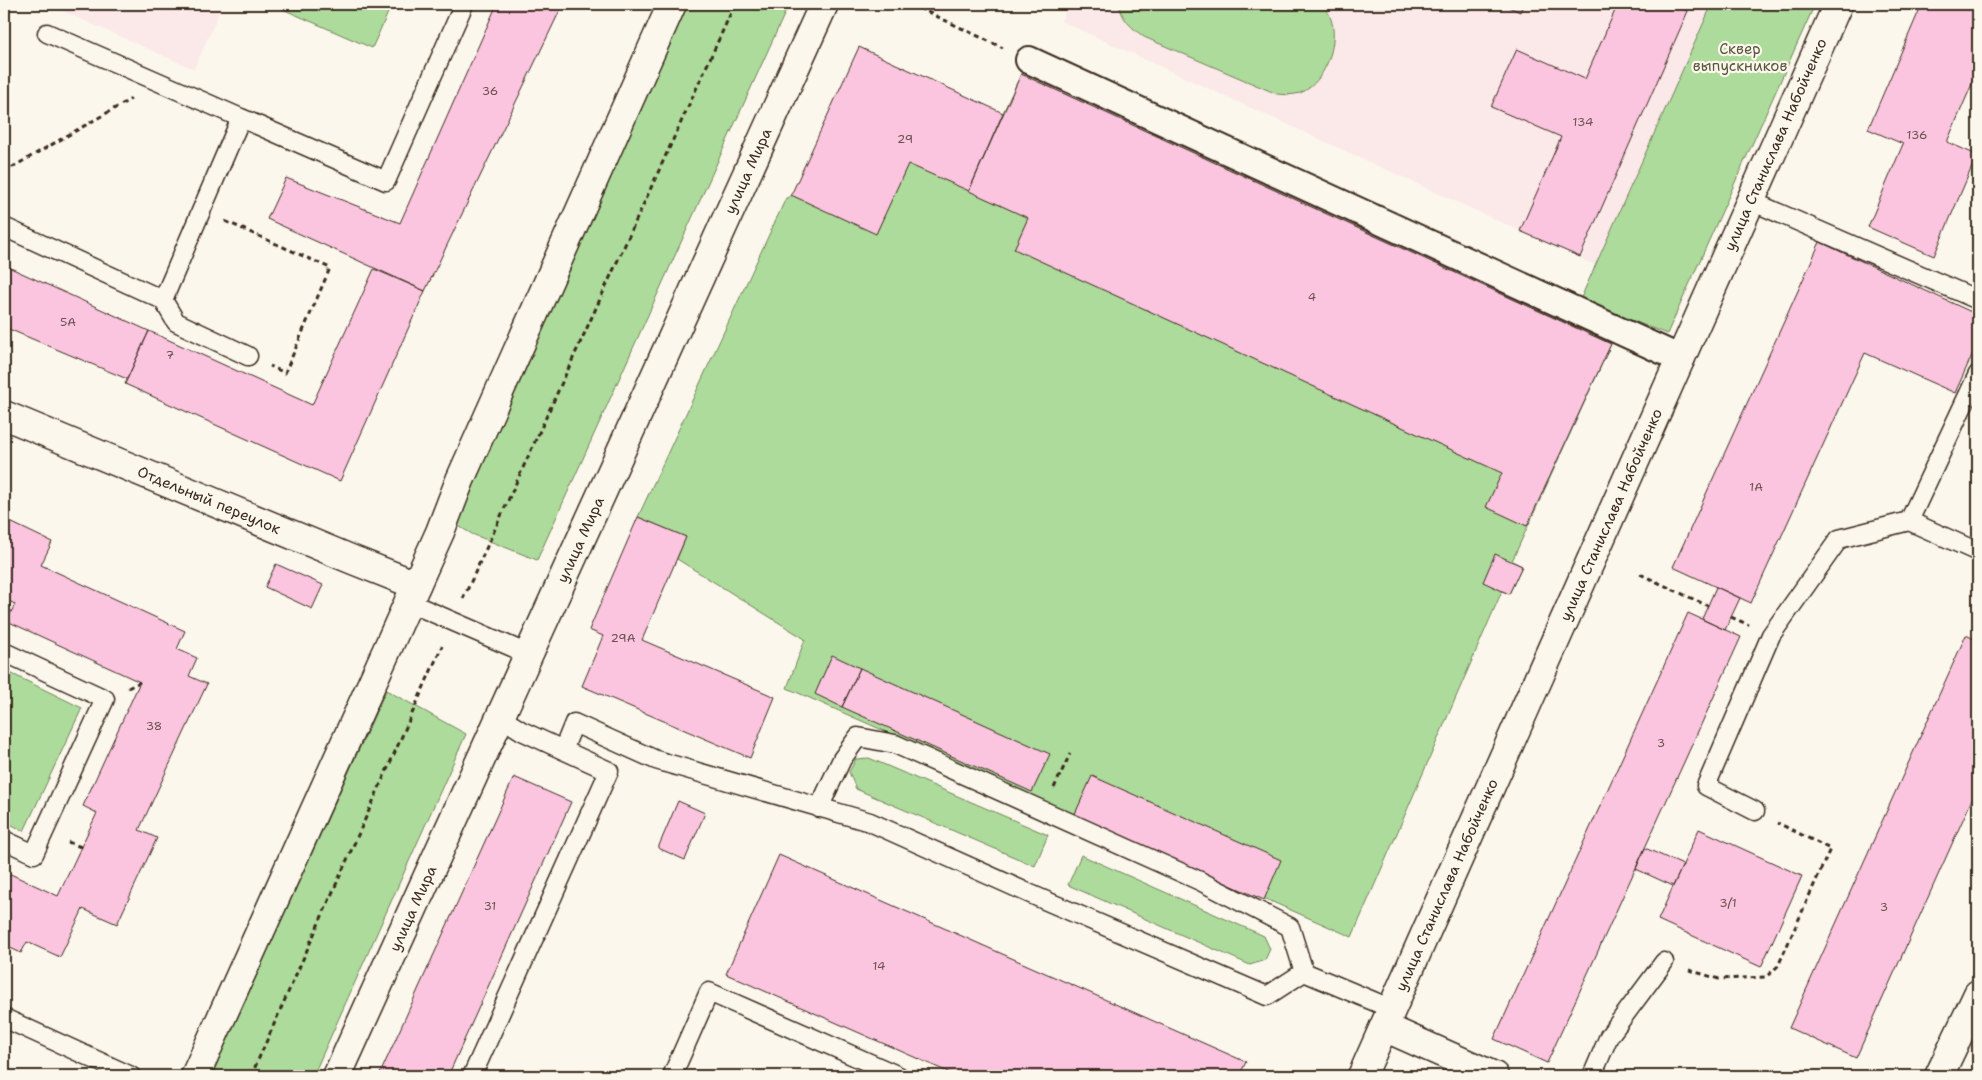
<svg xmlns="http://www.w3.org/2000/svg" width="1982" height="1080" font-family="'Shantell Sans',sans-serif">
<style>
.built{fill:#fbe8e8}
.green{fill:#addb9b;stroke:#74825c}
.building{fill:#fbc5df;stroke:#3b2a1e}
.lines{fill:none;stroke-linecap:round;stroke-linejoin:round}
.service-casing{stroke:#3b2a1e;stroke-width:21}
.pedestrian-casing{stroke:#3b2a1e;stroke-width:30}
.minor-casing{stroke:#3b2a1e;stroke-width:31}
.tertiary-casing{stroke:#3b2a1e;stroke-width:31}
.path{stroke:#3b2a1e;stroke-width:3;stroke-dasharray:5 4;stroke-linecap:butt}
.service{stroke:#fbf7ec;stroke-width:18}
.pedestrian{stroke:#fbf7ec;stroke-width:26}
.minor{stroke:#fbf7ec;stroke-width:28}
.tertiary{stroke:#fbf7ec;stroke-width:28}
.labels{text-anchor:middle;stroke-width:4.5;stroke-linejoin:round;paint-order:stroke}
.number-label{font-size:12px;fill:#6b514e}
.park-label{font-size:15px;fill:#58563d;stroke:#fbf7ec}
.street-label{font-size:15px;fill:#3b2a1e;stroke:#fbf7ec}
</style>
<rect width="100%" height="100%" fill="#fbf7ec"/>
<filter id="ink" filterUnits="userSpaceOnUse"><feTurbulence type="fractalNoise" baseFrequency=".02" numOctaves="2"/><feDisplacementMap in="SourceGraphic" scale="10" xChannelSelector="R" yChannelSelector="G"/><feConvolveMatrix kernelMatrix="1 2 1 2 8 2 1 2 1" color-interpolation-filters="sRGB"/></filter>
<g filter="url(#ink)">
<path class="built" d="M 47,4 L 223,4 L 194,69 Z
M 1069,4 L 1772,4 L 1643,287 L 1061,21 Z"/>
<path class="green" d="M 271,4 L 392,4 L 372,48 Z
M 681,4 L 789,4 L 537,560 L 472,534 L 450,521 Z
M 1119,4 L 1321,4 C 1347,26 1328,83 1300,93 C 1293,95 1285,95 1277,94 L 1144,37 C 1131,27 1122,20 1119,4 Z
M 1712,4 L 1815,4 L 1667,334 L 1580,300 Z
M 1021,74 L 1611,344 L 1512,561 L 1522,566 L 1509,594 L 1502,591 L 1352,937 L 787,688 L 805,639 L 677,559 L 686,537 L 638,517 L 786,198 L 1003,113 Z
M 4,670 L 82,708 L 24,831 L 4,821 Z
M 386,690 L 466,734 L 313,1076 L 211,1076 Z
M 869,758 L 1048,835 L 1035,866 L 856,789 L 849,772 L 856,759 Z
M 1081,855 L 1264,936 L 1270,949 L 1265,960 L 1250,965 L 1068,885 Z"/>
<path class="building" d="M 497,4 L 563,4 L 425,291 L 267,219 L 286,178 L 400,223 Z
M 1502,4 L 1524,4 L 1520,12 Z
M 1613,4 L 1671,4 L 1688,11 L 1580,257 L 1520,231 L 1561,137 L 1491,107 L 1517,49 L 1585,79 L 1617,6 Z
M 1922,4 L 1978,4 L 1978,70 L 1947,142 L 1977,155 L 1934,256 L 1868,227 L 1903,144 L 1868,129 Z
M 859,47 L 1003,113 L 969,191 L 908,164 L 876,234 L 791,195 Z
M 1021,74 L 1611,344 L 1527,526 L 1486,507 L 1502,473 L 1014,249 L 1028,218 L 969,191 Z
M 1820,242 L 1978,315 L 1978,342 L 1955,393 L 1865,353 L 1751,603 L 1673,567 Z
M 4,265 L 149,331 L 127,379 L 4,327 Z
M 374,269 L 425,291 L 340,481 L 125,384 L 149,331 L 312,405 Z
M 638,517 L 686,537 L 642,640 L 775,697 L 750,758 L 582,686 L 603,636 L 589,630 Z
M 4,519 L 52,542 L 41,565 L 185,631 L 177,649 L 197,658 L 189,676 L 207,684 L 139,830 L 157,838 L 117,924 L 83,909 L 60,957 L 27,942 L 21,953 L 4,945 L 4,871 L 58,896 L 97,813 L 83,806 L 140,682 L 7,621 L 15,604 L 4,599 Z
M 1495,554 L 1522,566 L 1509,594 L 1483,582 Z
M 276,564 L 323,585 L 312,609 L 265,587 Z
M 1716,587 L 1740,598 L 1725,630 L 1702,619 Z
M 1688,613 L 1741,637 L 1547,1063 L 1494,1039 Z
M 1966,635 L 1978,641 L 1978,786 L 1856,1058 L 1789,1028 Z
M 832,655 L 860,668 L 842,707 L 815,694 Z
M 860,668 L 1050,754 L 1032,792 L 842,707 Z
M 1092,776 L 1281,860 L 1264,900 L 1074,816 Z
M 514,777 L 571,802 L 501,958 L 448,1076 L 379,1076 Z
M 678,801 L 705,813 L 685,860 L 658,848 Z
M 1699,829 L 1802,876 L 1761,967 L 1658,920 Z
M 1645,848 L 1683,865 L 1673,886 L 1636,869 Z
M 779,855 L 1246,1062 L 1239,1076 L 957,1076 L 726,974 Z"/>
<g class="lines">
<defs>
<path id="service" d="M 47,33 L 241,118
M 1751,201 L 1978,300
M 4,227 L 163,300 L 241,118 L 386,181 L 464,4
M 163,300 L 176,322 L 248,356
M 1909,521 L 1978,374
M 408,602 L 528,654
M 4,652 L 105,699 L 34,854 L 4,840
M 500,717 L 522,731 L 563,750 L 574,723 L 656,760 L 870,822 L 1035,896 L 1267,996 L 1304,972 L 1392,1009
M 819,808 L 842,759 L 858,737 L 895,744 L 1200,881 L 1290,927 L 1304,972
M 1755,811 L 1706,786 L 1771,635 L 1839,539 L 1909,521 L 1978,552
M 4,1018 L 131,1076
M 472,1076 L 609,771 L 563,750
M 672,1076 L 709,992 L 899,1076
M 1592,1076 L 1609,1036 L 1664,962"/>
<path id="pedestrian" d="M 1029,60 L 1681,359"/>
<g id="minor">
<path id="s1" d="M 4,415 L 353,560 L 416,585"/>
<path d="M 1384,1027 L 1494,1076"/>
<path id="s2" d="M 1362,1076 L 1838,4"/>
<path d="M 1939,1076 L 1978,994"/>
</g>
<g id="tertiary">
<path d="M 195,1076 L 440,532 L 460,480 L 672,4"/>
<path id="s3" d="M 337,1076 L 824,4"/>
</g>
</defs>
<use href="#service" class="service-casing"/>
<use href="#pedestrian" class="pedestrian-casing"/>
<use href="#minor" class="minor-casing"/>
<use href="#tertiary" class="tertiary-casing"/>
<path class="path" d="M 911,4 L 1003,48
M 4,172 L 131,99
M 225,221 L 330,268 L 285,373 L 270,366
M 1640,574 L 1708,606
M 463,599 L 735,4
M 1731,617 L 1749,625
M 128,688 L 140,682
M 1054,788 L 1070,754
M 68,842 L 81,847
M 1689,970 L 1719,979 L 1766,977 L 1778,966 L 1830,849 L 1778,823
M 251,1076 L 442,646"/>
<use href="#service" class="service"/>
<use href="#pedestrian" class="pedestrian"/>
<use href="#minor" class="minor"/>
<use href="#tertiary" class="tertiary"/>
</g>
</g>
<g class="labels">
<g class="number-label">
<text x="490" y="95">36</text>
<text x="1583" y="126">134</text>
<text x="1917" y="139">136</text>
<text x="905" y="143">29</text>
<text x="1312" y="301">4</text>
<text x="68" y="326">5А</text>
<text x="170" y="359">7</text>
<text x="1756" y="491">1А</text>
<text x="623" y="642">29А</text>
<text x="154" y="730">38</text>
<text x="1661" y="747">3</text>
<text x="1728" y="907">3/1</text>
<text x="490" y="910">31</text>
<text x="1884" y="911">3</text>
<text x="879" y="970">14</text>
</g>
<g class="park-label">
<text x="1740" y="54">Сквер<tspan x="1740" dy="17">выпускников</tspan></text>
</g>
<g class="street-label">
<text dy="5" stroke="none"><textPath href="#s2" startOffset="1019">улица Станислава Набойченко</textPath></text>
<text dy="5" stroke="none"><textPath href="#s3" startOffset="994">улица Мира</textPath></text>
<text dy="5" stroke="none"><textPath href="#s1" startOffset="222">Отдельный переулок</textPath></text>
<text dy="5" stroke="none"><textPath href="#s2" startOffset="614">улица Станислава Набойченко</textPath></text>
<text dy="5" stroke="none"><textPath href="#s3" startOffset="589">улица Мира</textPath></text>
<text dy="5" stroke="none"><textPath href="#s2" startOffset="209">улица Станислава Набойченко</textPath></text>
<text dy="5" stroke="none"><textPath href="#s3" startOffset="184">улица Мира</textPath></text>
</g>
</g>
<rect width="1982" height="1080" fill="none" stroke="#fbf7ec" stroke-width="20"/>
<rect x="10" y="10" width="1962" height="1060" fill="none" stroke="#3b2a1e" stroke-width="2" filter="url(#ink)"/>
</svg>
